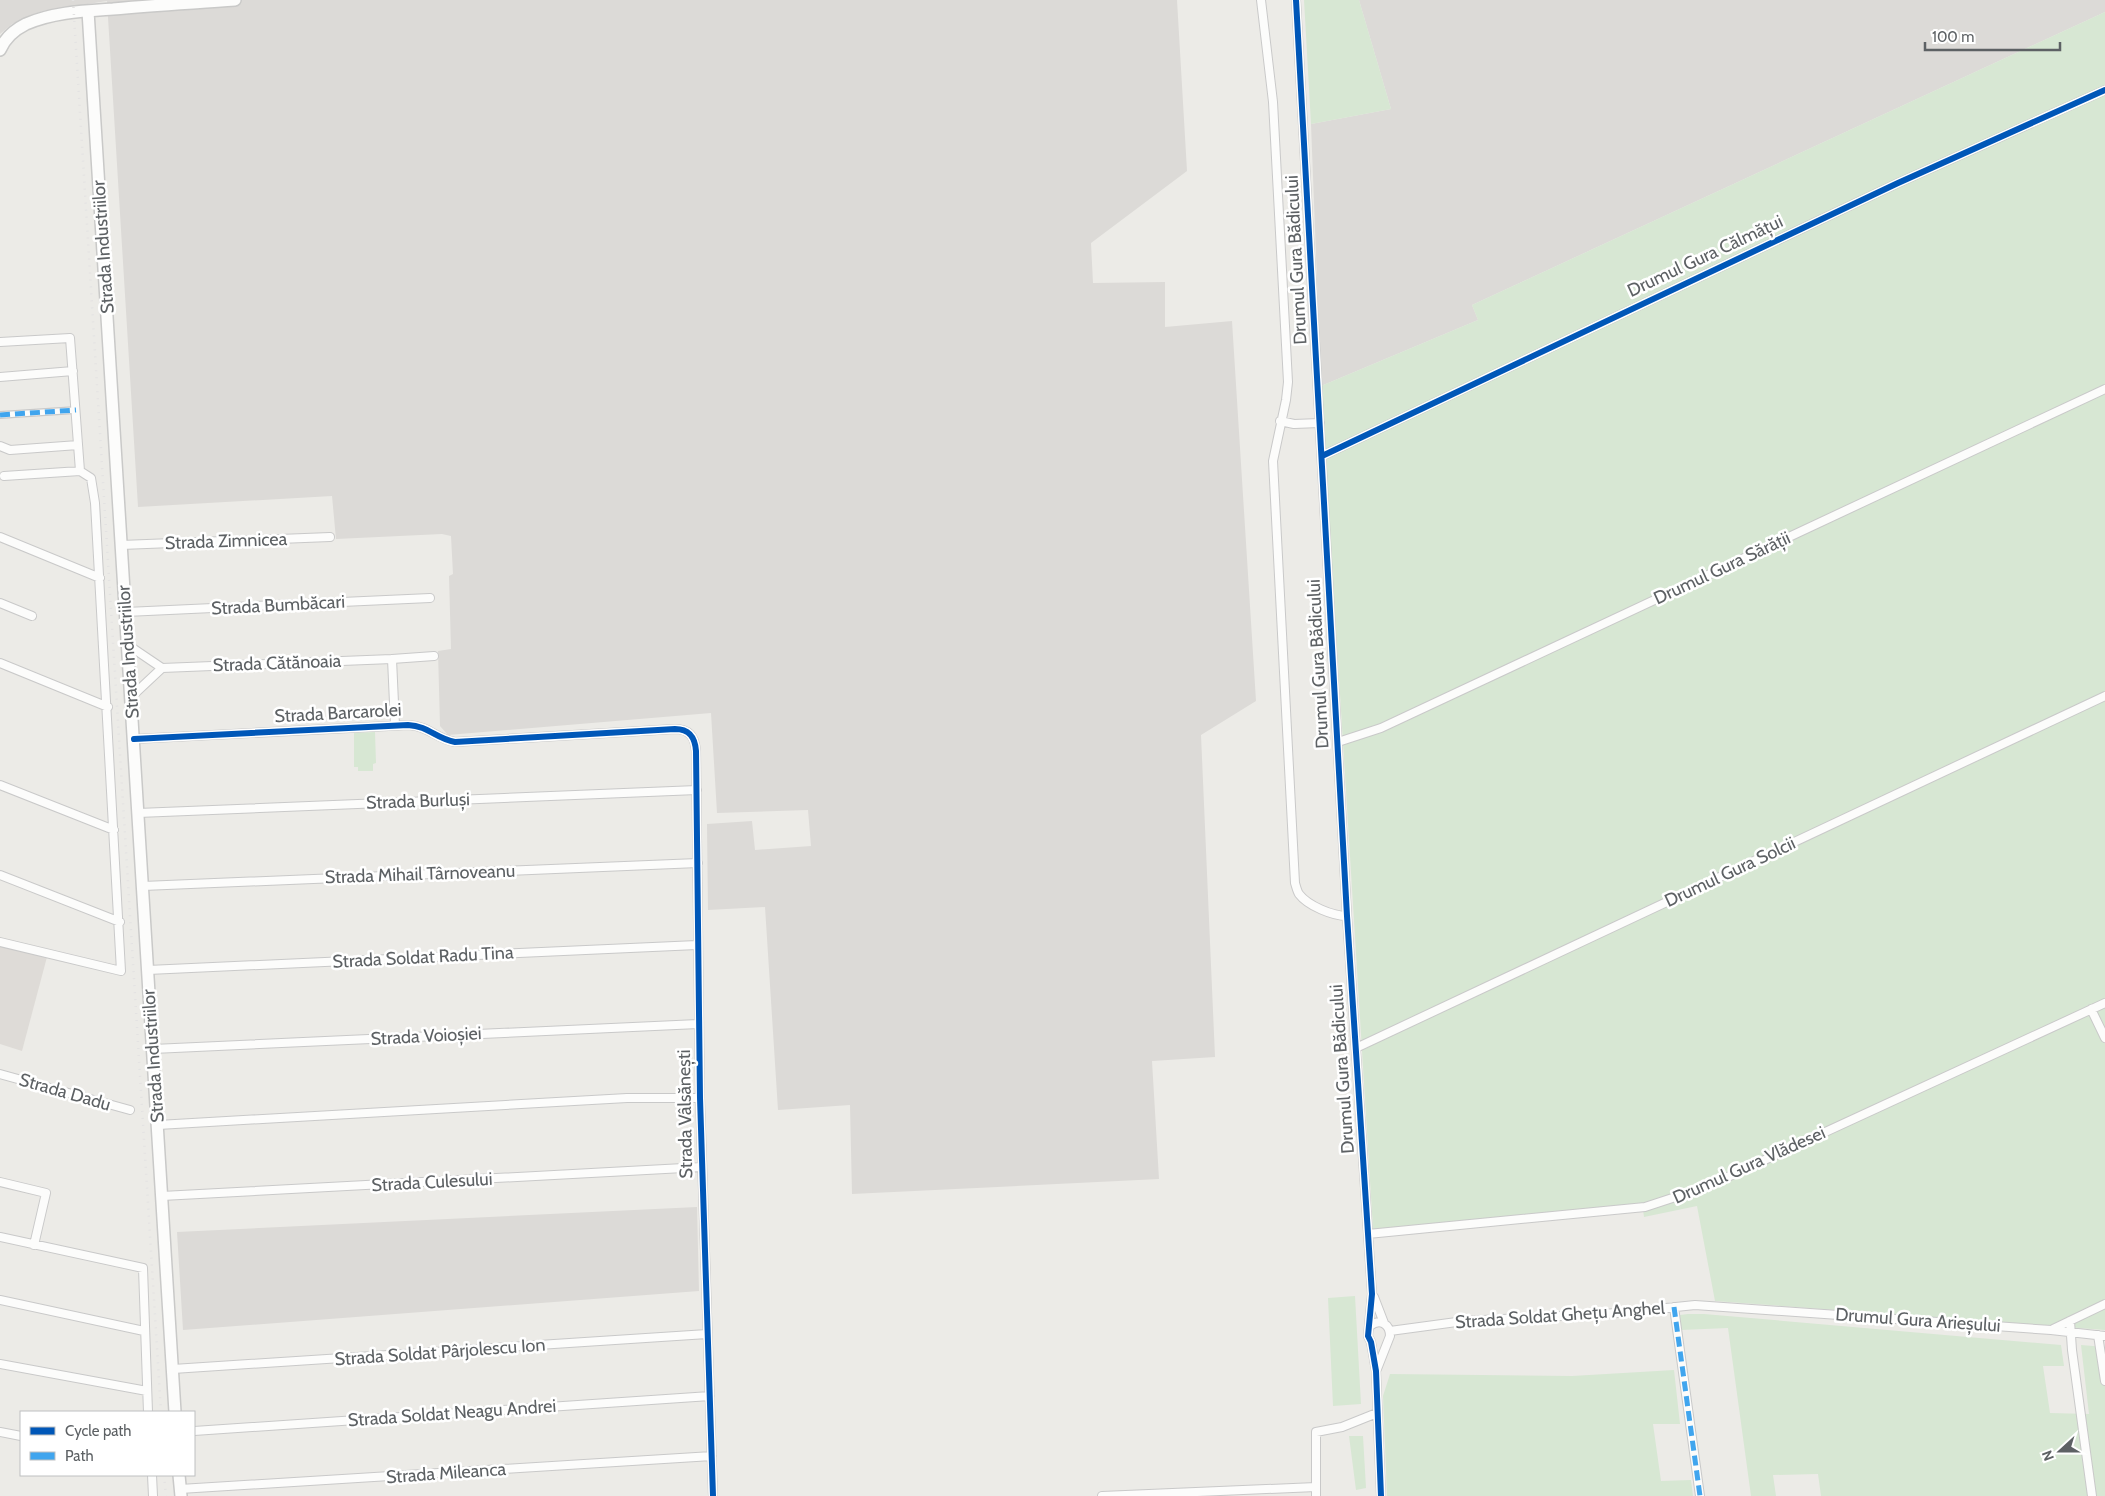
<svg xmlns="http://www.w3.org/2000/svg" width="2105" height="1496" font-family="Cabin,sans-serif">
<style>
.industrial{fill:#dcdad7}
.education{fill:#dedbd7}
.green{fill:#d7e7d3}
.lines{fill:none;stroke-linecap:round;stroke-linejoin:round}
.pedestrian-casing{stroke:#c9c9c9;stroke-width:8}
.minor-casing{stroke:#c9c9c9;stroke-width:10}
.secondary-casing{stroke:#c9c9c8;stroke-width:14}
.pedestrian{stroke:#fcfcfb;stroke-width:5.5}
.minor{stroke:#fcfcfb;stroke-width:8}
.secondary{stroke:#fcfcfb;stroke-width:11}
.rail{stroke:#e3e2e2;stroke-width:2.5;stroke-dasharray:1 6;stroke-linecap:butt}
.quiet{stroke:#40a5ee;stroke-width:5;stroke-dasharray:10 5;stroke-linecap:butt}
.cycleway-casing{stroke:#fff;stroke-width:9}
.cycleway{stroke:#0057b8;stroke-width:6}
.labels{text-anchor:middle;stroke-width:5;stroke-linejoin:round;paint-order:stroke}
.street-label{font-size:18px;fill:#5d6164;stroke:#fff}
</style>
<rect width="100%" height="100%" fill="#ecebe7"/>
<path class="industrial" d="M 0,0 L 1177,0 L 1187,171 L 1091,243 L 1093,283 L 1165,282 L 1165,327 L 1232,321 L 1256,701 L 1201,735 L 1215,1057 L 1152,1061 L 1159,1179 L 852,1194 L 850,1105 L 778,1110 L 765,907 L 708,910 L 707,824 L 752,821 L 755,850 L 811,846 L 808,810 L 717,813 L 711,713 L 448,735 L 440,726 L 438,651 L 451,649 L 449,576 L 453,574 L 451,536 L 442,534 L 336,539 L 332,496 L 138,507 L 107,1 L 43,11 L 12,24 L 0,34 Z
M 1359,0 L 2105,0 L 2105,12 L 1472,305 L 1478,320 L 1321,386 L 1311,124 L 1391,109 Z
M 697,1207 L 699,1291 L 183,1330 L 177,1232 Z"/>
<path class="education" d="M 0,944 L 47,957 L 22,1051 L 0,1044 Z"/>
<path class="green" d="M 1304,0 L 1359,0 L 1391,109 L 1311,124 Z
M 2105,12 L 2105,1330 L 1715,1301 L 1697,1206 L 1644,1217 L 1643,1210 L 1580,1218 L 1579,1210 L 1373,1229 L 1321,386 L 1478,320 L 1472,305 Z
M 375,732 L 376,763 L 373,764 L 373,771 L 358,771 L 358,767 L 354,767 L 354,733 Z
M 1355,1296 L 1361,1404 L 1333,1406 L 1328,1298 Z
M 1688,1314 L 1704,1314 L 2061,1345 L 2064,1366 L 2043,1366 L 2050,1413 L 2089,1414 L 2081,1345 L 2105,1347 L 2105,1496 L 1821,1496 L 1818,1474 L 1773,1475 L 1776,1496 L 1751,1496 L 1728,1328 L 1681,1330 L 1680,1315 Z
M 1674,1370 L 1680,1424 L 1653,1424 L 1661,1481 L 1691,1480 L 1693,1496 L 1387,1496 L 1383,1396 L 1390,1374 L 1572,1376 Z
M 1349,1436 L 1363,1436 L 1366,1488 L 1356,1490 Z"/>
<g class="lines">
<defs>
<path id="pedestrian" d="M 0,415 L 76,410"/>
<path id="minor" d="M 1261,0 L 1273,102 L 1288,382 L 1286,400 L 1273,461 L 1295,883 C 1296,886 1297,891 1299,894 C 1308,906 1333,916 1347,916
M 1296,0 L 1347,916 L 1372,1294 L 1368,1336 L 1371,1342 L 1376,1371 L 1381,1496
M 0,342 L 70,338 L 80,471 L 4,476
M 0,377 L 73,371
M 1280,421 L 1294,424 L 1320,423
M 0,446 L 10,450 L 78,445
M 1322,456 L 1898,183 L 2105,90
M 0,537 L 100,578
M 121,545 L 330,537
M 0,603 L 32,616
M 126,612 L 430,598
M 128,645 L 162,668 L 392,659 L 395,725
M 392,659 L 434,656
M 0,663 L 108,707
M 131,697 L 162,668
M 134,739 L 408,725 C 429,726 436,739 455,742 L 675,729 C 690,729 695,738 696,751 L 700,1098 L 713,1496
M 1338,742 L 1381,728 L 2105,389
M 0,785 L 114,830
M 138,813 L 697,790
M 0,875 L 120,922
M 143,886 L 698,863
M 0,942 L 121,971 L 95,503 L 91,478 L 80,471
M 148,970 L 697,945
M 2091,1009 L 2105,1038
M 1356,1048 L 2105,696
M 153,1049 L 698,1024
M 0,1074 L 130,1110
M 158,1125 L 627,1098 L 700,1098
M 0,1182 L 46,1193 L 34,1245
M 162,1196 L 702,1167
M 1368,1234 L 1645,1207 L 1706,1187 L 2105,1003
M 0,1237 L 143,1268 L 148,1412
M 1374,1297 L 1384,1323
M 0,1300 L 144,1331
M 1674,1307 L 1700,1496
M 2070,1321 L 2072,1350 L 2092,1496
M 1370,1326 C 1380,1318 1390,1324 1390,1336 L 1377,1369
M 2053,1329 L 2105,1304
M 1390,1331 L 1464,1321 L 1618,1313 L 1695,1305 L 2051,1330 L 2105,1336
M 2098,1335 L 2105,1381
M 0,1364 L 147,1391
M 173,1369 L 707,1334
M 194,1431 L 710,1396
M 0,1432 L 21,1436
M 152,1475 L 153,1496
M 180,1489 L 712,1456
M 1102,1496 L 1316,1487
M 1316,1496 L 1316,1432 L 1342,1427 L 1377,1413"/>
<path id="secondary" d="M 88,11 L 175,1412
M 0,50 C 5,38 14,30 26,24 C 54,12 84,11 113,9 C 154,5 195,3 235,0
M 179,1475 L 181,1496"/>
</defs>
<use href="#pedestrian" class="pedestrian-casing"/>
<use href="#minor" class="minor-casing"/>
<use href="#secondary" class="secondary-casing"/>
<use href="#pedestrian" class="pedestrian"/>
<use href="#minor" class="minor"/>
<use href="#secondary" class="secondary"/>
<path class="rail" d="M 73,0 L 161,1412
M 164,1475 L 166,1496"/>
<path class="quiet" d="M 0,415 L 76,410
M 1674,1307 L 1700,1496"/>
<defs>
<path id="cycleway" d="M 1296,0 L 1347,916 L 1372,1294 L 1368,1336 L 1371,1342 L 1376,1371 L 1381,1496
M 1322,456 L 1898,183 L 2105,90
M 134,739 L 408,725 C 429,726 436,739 455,742 L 675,729 C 690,729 695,738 696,751 L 700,1098 L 713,1496"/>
</defs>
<use href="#cycleway" class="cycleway-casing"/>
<use href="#cycleway" class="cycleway"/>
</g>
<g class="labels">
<g class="street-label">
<text transform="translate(103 247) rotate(-94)" y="6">Strada Industriilor</text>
<text transform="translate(1705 256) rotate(-25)" y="6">Drumul Gura Călmățui</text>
<text transform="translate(1296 260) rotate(-93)" y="6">Drumul Gura Bădicului</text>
<text transform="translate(226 541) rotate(-2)" y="6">Strada Zimnicea</text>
<text transform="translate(1722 568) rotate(-25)" y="6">Drumul Gura Sărății</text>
<text transform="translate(278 605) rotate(-3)" y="6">Strada Bumbăcari</text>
<text transform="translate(128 652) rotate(-94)" y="6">Strada Industriilor</text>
<text transform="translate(277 663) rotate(-2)" y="6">Strada Cătănoaia</text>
<text transform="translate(1318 664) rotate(-93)" y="6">Drumul Gura Bădicului</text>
<text transform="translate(338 713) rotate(-3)" y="6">Strada Barcarolei</text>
<text transform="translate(418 801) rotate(-2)" y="6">Strada Burluși</text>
<text transform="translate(1730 872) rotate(-25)" y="6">Drumul Gura Solcii</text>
<text transform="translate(420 874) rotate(-2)" y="6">Strada Mihail Târnoveanu</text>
<text transform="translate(423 957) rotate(-3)" y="6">Strada Soldat Radu Tina</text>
<text transform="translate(426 1036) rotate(-3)" y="6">Strada Voioșiei</text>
<text transform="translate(153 1056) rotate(-94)" y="6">Strada Industriilor</text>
<text transform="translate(1342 1069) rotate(-94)" y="6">Drumul Gura Bădicului</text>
<text transform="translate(65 1092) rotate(16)" y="6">Strada Dadu</text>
<text transform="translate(685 1114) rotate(-91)" y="6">Strada Vâlsănești</text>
<text transform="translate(1749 1165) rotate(-24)" y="6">Drumul Gura Vlădesei</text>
<text transform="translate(432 1182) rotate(-3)" y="6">Strada Culesului</text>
<text transform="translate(1560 1315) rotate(-4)" y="6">Strada Soldat Ghețu Anghel</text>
<text transform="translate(1918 1320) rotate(4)" y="6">Drumul Gura Arieșului</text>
<text transform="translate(440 1352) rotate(-4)" y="6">Strada Soldat Pârjolescu Ion</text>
<text transform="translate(452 1413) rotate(-4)" y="6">Strada Soldat Neagu Andrei</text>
<text transform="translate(446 1473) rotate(-4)" y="6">Strada Mileanca</text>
</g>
</g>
<rect x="20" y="1411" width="175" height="65" fill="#ffffff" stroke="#bec0c1"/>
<rect x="30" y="1427" width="25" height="8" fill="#0057b8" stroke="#bec0c1"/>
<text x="65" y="1436" font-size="15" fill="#5d6164">Cycle path</text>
<rect x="30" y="1452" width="25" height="8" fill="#40a5ee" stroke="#bec0c1"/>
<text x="65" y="1461" font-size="15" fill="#5d6164">Path</text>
<g transform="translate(2060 1451) rotate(249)" stroke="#ffffff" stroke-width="4" paint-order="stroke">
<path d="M0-4L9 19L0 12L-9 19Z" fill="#5d6164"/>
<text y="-8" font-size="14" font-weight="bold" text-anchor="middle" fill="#5d6164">N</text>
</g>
<path d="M1925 42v8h135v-8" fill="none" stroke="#5d6164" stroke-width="2.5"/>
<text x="1932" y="42" font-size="15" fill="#5d6164" stroke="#ffffff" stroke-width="4" paint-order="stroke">100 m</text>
</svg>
